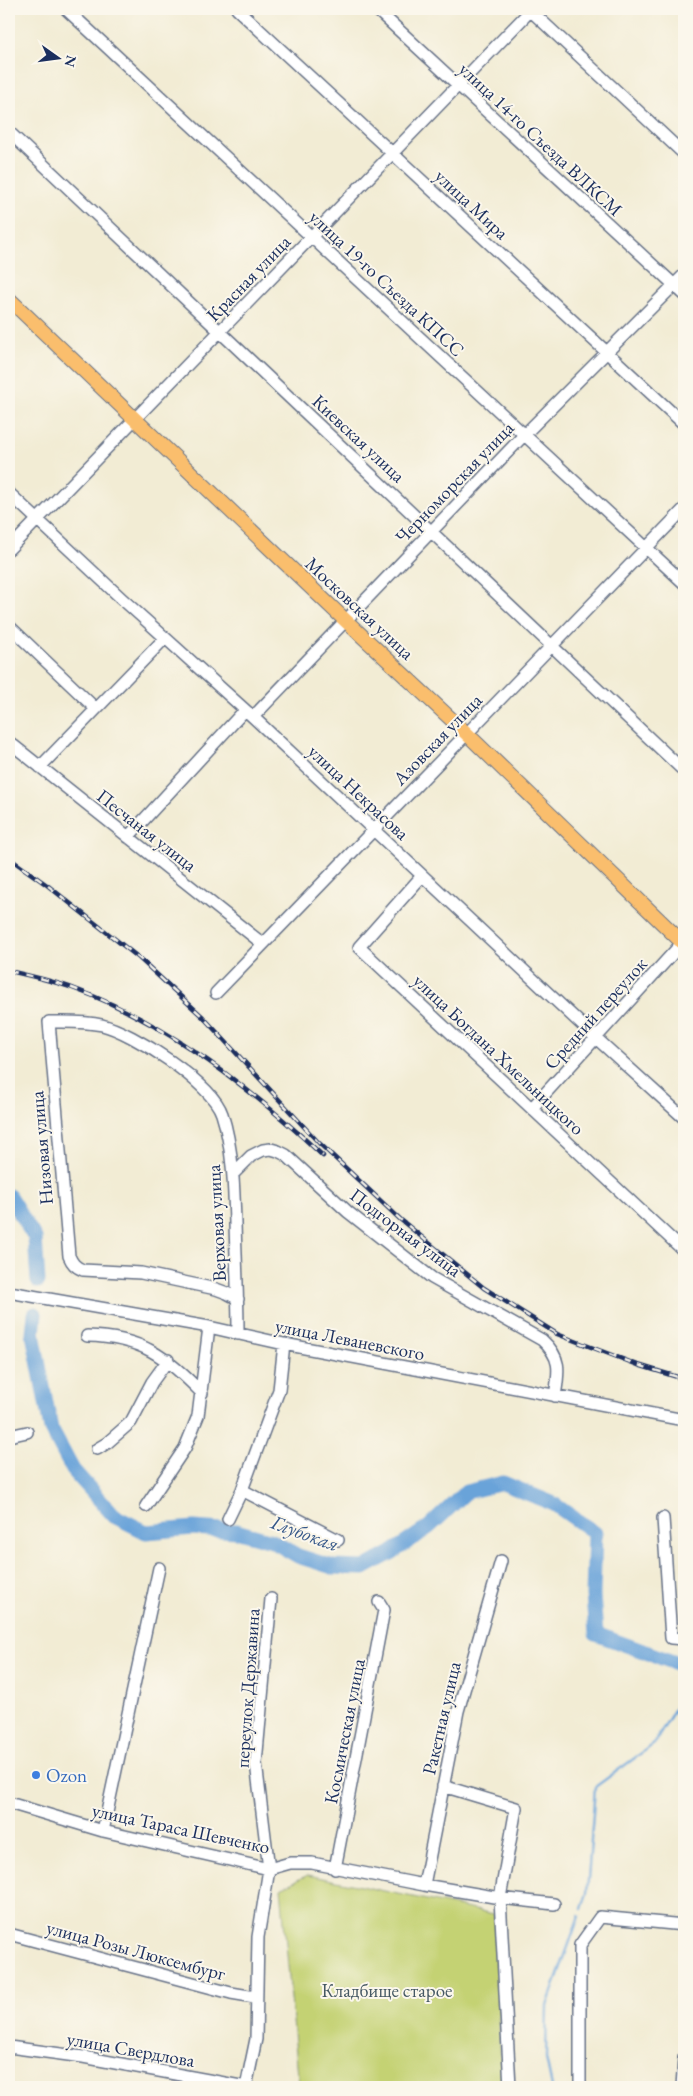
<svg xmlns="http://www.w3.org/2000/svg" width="693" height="2096" font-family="'EB Garamond',serif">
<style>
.green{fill:#c4d273;stroke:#708068}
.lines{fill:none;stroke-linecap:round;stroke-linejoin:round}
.stream{stroke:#69a3d9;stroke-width:2.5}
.river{stroke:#69a3d9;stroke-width:15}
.minor-casing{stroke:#667187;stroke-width:14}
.major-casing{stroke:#667187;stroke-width:16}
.minor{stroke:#fff;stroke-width:11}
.major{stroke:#fabe6d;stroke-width:14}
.rail-casing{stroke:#1b2f5e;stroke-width:4.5}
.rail{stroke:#fbf7ec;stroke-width:2.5;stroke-dasharray:8;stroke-linecap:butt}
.shop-dot{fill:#3f7fe0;stroke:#fbf7ec;stroke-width:2}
.labels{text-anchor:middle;stroke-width:4;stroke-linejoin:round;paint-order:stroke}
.street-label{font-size:19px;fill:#1b2f5e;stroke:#fbf7ec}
.shop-label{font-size:19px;fill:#366cbe;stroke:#fbf7ec;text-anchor:start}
.park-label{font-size:19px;fill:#455863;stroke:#fbf7ec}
.water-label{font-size:20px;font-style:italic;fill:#365889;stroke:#fbf7ec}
</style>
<rect width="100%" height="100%" fill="#fbf7ec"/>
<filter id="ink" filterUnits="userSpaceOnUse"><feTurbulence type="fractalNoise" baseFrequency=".02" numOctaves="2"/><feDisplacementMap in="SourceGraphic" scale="10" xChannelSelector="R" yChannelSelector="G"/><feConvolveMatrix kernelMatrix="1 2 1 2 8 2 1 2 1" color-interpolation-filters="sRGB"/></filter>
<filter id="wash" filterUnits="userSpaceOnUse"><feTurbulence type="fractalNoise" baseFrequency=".0096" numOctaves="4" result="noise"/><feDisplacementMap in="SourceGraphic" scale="20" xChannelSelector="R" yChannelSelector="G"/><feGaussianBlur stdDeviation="1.12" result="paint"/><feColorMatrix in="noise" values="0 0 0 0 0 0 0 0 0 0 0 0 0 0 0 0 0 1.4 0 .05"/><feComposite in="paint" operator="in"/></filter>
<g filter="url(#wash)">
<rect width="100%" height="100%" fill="#f2ecd4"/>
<path class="green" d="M 308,1875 L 494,1914 L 502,2087 L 299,2087 L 281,1888 Z"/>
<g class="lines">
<path class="stream" d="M 582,1909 L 587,1893 L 595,1787 L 654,1744 L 684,1693
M 552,2087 L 546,2058 L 547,2006 L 579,1916"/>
<path class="river" d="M 9,1196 L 35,1238 L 38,1281
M 35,1314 L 33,1334 L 51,1429 L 73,1470 L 114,1516 L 146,1532 L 194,1528 L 236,1531 L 272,1541 L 298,1556 L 333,1567 L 364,1568 L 391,1553 L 429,1527 L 466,1492 L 503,1483 L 554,1504 L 595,1533 L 593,1595 L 596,1634 L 684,1666"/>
</g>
</g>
<g filter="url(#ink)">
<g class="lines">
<defs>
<path id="minor" d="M 66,9 L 684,583
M 237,9 L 684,424
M 376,9 L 684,294
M 529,9 L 684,154
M 9,132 L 684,771
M 9,493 L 121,598 L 253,717 L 596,1038 L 684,1118
M 9,549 L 532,9
M 9,626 L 96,709
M 253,717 L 525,434 L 684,275
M 9,742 L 263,944
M 40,767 L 165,638
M 128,837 L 245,710
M 422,876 L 359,947 L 684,1251
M 216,993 L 684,509
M 532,1108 L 684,941
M 233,1174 L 251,1156 L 263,1150 L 271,1149 L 278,1151 L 286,1155 L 348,1212 L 432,1278 L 542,1340 C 562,1358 559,1371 555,1396
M 9,1292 L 209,1327 L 284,1344 L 684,1420
M 238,1299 L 227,1293 L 216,1289 L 141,1273 L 83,1270 C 75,1267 72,1263 69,1256 L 49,1022 C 66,1022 84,1021 102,1025 C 132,1032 212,1083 222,1114 C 233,1148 234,1188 235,1223 C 236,1260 238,1297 238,1334
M 87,1336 C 142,1337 165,1356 202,1393
M 9,1436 L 27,1432
M 97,1449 L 107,1443 L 131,1422 L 152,1382 L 168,1360
M 242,1490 L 338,1540
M 146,1506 L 185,1448 L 198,1416 L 209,1327
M 663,1518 L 671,1638 L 684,1639
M 228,1519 L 242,1490 L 279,1390 L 284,1344
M 443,1786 L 516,1808 L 500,1898 L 510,2087
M 9,1803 L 103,1831 L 269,1869 L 290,1863 L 312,1863 L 424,1885 L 500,1898 L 554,1904
M 103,1831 L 159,1568
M 335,1869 L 384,1610 L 379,1602
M 424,1885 L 458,1711 L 501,1561
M 9,1934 L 231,1993 L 255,1997
M 9,2047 L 83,2057 L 246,2087
M 246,2087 L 256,2039 L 258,1937 L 269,1869 L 256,1763 L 271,1599
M 580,2087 L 580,1945 L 600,1917 L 684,1925
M 682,2087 L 684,2058"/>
<path id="major" d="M 9,299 L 345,620 L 466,733 L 684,944"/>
</defs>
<use href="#minor" class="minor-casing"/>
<use href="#major" class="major-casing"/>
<use href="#minor" class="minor"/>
<use href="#major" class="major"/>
<defs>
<path id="rail" d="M 9,858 L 47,885 L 139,958 L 203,1017 L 319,1143 L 401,1220 L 484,1288 L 557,1334 L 638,1365 L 684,1379
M 9,971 C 31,976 54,981 75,989 C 167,1022 252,1089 323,1156"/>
</defs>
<use href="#rail" class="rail-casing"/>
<use href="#rail" class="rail"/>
</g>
</g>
<circle class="shop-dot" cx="36" cy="1775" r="5"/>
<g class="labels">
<g class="street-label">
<text transform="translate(541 139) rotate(43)" y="7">улица 14-го Съезда ВЛКСМ</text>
<text transform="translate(472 204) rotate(43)" y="7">улица Мира</text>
<text transform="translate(248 278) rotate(-46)" y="7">Красная улица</text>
<text transform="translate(387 283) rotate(43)" y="7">улица 19-го Съезда КПСС</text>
<text transform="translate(359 438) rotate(43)" y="7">Киевская улица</text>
<text transform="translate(454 482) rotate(-46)" y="7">Черноморская улица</text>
<text transform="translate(360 608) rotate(43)" y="7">Московская улица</text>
<text transform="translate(437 739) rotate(-46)" y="7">Азовская улица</text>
<text transform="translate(359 792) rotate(43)" y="7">улица Некрасова</text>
<text transform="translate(147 830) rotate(38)" y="7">Песчаная улица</text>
<text transform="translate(595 1013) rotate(-48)" y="7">Средний переулок</text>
<text transform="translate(499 1054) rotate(43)" y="7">улица Богдана Хмельницкого</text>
<text transform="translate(41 1148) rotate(-95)" y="7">Низовая улица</text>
<text transform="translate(216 1223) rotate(-93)" y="7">Верховая улица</text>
<text transform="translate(406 1232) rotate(37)" y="7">Подгорная улица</text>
<text transform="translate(350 1339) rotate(11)" y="7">улица Леваневского</text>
<text transform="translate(247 1688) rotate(-86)" y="7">переулок Державина</text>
<text transform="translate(441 1718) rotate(-77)" y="7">Ракетная улица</text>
<text transform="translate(344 1731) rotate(-79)" y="7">Космическая улица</text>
<text transform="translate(181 1828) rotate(12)" y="7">улица Тараса Шевченко</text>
<text transform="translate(136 1950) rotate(15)" y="7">улица Розы Люксембург</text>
<text transform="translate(131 2049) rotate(10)" y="7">улица Свердлова</text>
</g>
<g class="shop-label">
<text x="46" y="1782">Ozon</text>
</g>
<g class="park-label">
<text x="387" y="1997">Кладбище старое</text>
</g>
<g class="water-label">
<text transform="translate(305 1533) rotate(20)" y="7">Глубокая</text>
</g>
</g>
<rect width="693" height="2096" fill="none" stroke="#fbf7ec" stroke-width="30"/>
<g transform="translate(58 58) rotate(104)" stroke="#fbf7ec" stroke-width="4" paint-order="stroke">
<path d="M0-4L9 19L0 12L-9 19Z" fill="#1b2f5e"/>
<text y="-8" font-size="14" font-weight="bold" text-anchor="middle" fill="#1b2f5e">N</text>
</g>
</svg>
